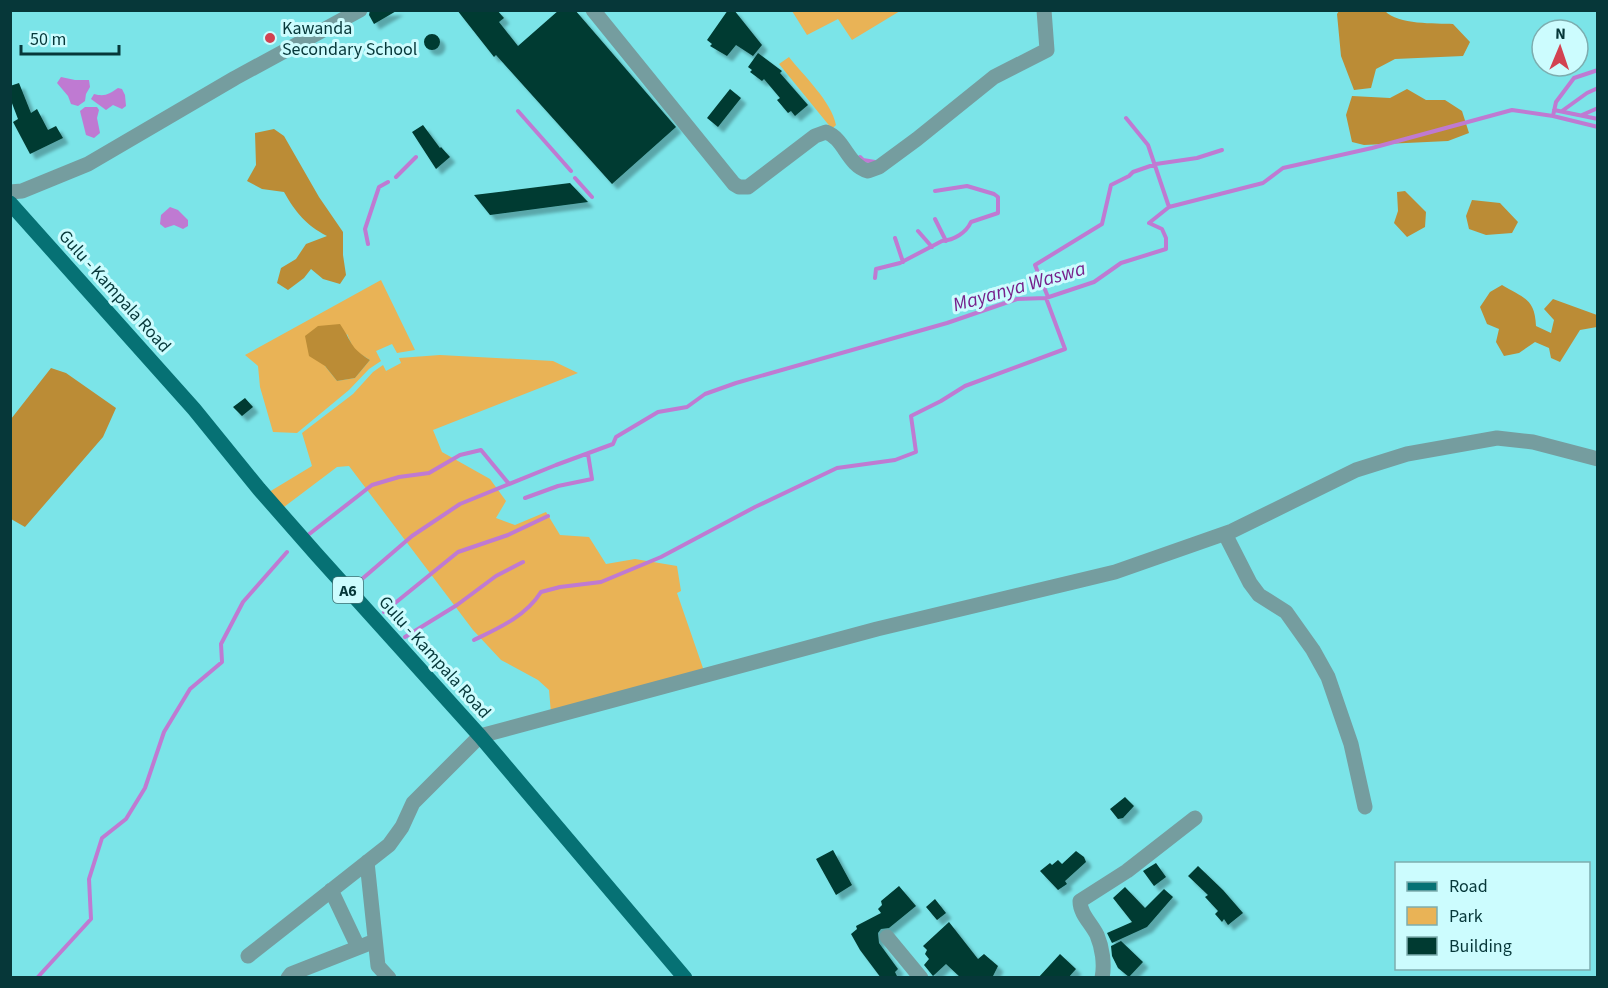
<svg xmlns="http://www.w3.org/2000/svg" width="1608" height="988" font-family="'Source Sans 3',sans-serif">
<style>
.green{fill:#e9b356;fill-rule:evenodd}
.forest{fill:#bb8c36}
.water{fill:#bf7ad2}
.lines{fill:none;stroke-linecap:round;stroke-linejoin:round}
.stream{stroke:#bf7ad2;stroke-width:4}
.building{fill:#003a31;filter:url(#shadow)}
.minor{stroke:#759d9f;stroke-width:15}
.major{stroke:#067174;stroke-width:15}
.poi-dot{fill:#d24251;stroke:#ccfcfe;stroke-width:2}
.labels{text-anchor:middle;stroke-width:6;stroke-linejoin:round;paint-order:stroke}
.shield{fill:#ccfcfe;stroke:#417274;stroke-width:1.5}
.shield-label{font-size:16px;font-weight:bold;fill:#063739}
.poi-label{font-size:18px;fill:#063739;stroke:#ccfcfe;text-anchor:start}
.street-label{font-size:18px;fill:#063739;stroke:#ccfcfe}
.water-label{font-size:20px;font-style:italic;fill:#76208b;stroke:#ccfcfe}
</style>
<defs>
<filter id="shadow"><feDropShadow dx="5.5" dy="5.5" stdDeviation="1.5" flood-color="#0004"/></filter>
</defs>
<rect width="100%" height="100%" fill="#7be4e8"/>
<path class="green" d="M 792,11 L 900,11 L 852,40 L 838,19 L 807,35 Z
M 789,57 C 803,75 832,102 836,125 L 832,129 L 779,64 Z
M 381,280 L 415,350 L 397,353 L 392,344 L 376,351 L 381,361 L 369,369 L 349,390 L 297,433 L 273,432 L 260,387 L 258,366 L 245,355 ZM 347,334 L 354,350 L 370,360 L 355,378 L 337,381 L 325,366 Z
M 440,355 L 553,361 L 578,373 L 433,430 L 442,452 L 490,479 L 506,501 L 496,518 L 515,525 L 546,512 L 560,535 L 589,537 L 606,564 L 635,559 L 677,566 L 681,591 L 677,593 L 704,671 L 551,713 L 549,690 L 538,680 L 501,660 L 473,630 L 349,466 L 337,467 L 284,507 L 269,492 L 312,466 L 302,433 L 353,394 L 373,372 L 383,365 L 386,371 L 401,363 L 399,358 Z"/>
<path class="forest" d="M 1339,11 L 1385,11 C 1398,25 1435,23 1453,24 L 1470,42 L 1463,56 L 1395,59 L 1376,69 L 1371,88 L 1354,90 L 1341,56 L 1337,14 Z
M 1407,89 L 1426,100 L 1445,100 L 1462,111 L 1469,133 L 1448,141 L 1364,145 L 1352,142 L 1346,115 L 1352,96 L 1390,98 Z
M 274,129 L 284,136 L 319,197 L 343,232 L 343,255 L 346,275 L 340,284 L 323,279 L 311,269 L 304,278 L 288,290 L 277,283 L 281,268 L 296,259 L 306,244 L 327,236 C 306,225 296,213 284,192 L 262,189 L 247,181 L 256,165 L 255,133 Z
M 1405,191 L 1426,212 L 1425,227 L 1407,237 L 1394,223 L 1398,211 L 1397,192 Z
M 1472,200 L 1500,203 L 1518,222 L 1512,233 L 1486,235 L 1469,229 L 1466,216 Z
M 1502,285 C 1524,298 1535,299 1536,326 L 1551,333 L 1554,320 L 1544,309 L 1553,299 L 1597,315 L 1597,327 L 1580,330 L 1560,362 L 1551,358 L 1549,348 L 1535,342 L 1519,353 L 1504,356 L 1496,342 L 1499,329 L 1487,324 L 1480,307 L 1490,292 Z
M 340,324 C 353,343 349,347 370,360 L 355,378 L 337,381 L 325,366 L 309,356 L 305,336 L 318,326 Z
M 51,368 L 66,373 L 116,408 L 103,437 L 25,527 L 11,519 L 11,419 Z"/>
<path class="water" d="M 61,77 L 75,80 L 89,80 L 90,87 L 86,94 L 85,101 L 78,106 L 71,104 L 68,96 L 57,83 Z
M 118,88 L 122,89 L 125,95 L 126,106 L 122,109 L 113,105 L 106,110 L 91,99 L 94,94 C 105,97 109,94 118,88 Z
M 85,107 L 97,107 L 99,110 L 97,118 L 100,133 L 94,138 L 86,135 L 80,111 Z
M 170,207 L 178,210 L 188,220 L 188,226 L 183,229 L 174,225 L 165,228 L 160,224 L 161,215 Z"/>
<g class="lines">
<path class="stream" d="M 1554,110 L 1598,119
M 518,111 L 571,171
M 1562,111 L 1587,93 L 1598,88
M 1582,115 L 1598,108
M 1553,116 L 1556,102 L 1574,78 L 1598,70
M 1126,118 L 1148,145 L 1169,207
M 860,157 L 863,160 L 875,162
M 396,177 L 416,157
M 575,178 L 592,197
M 935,219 L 946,241
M 918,231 L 932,247
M 895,238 L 903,262
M 368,244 L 365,229 L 379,187 L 388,182
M 875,278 L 876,269 L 900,263 L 942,241 C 954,240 966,233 971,222 L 998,213 L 998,197 L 994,194 L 967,186 L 935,191
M 1048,297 L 1035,265 L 1102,224 L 1111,185 L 1129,176 L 1133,172 L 1156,164 L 1197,158 L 1222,150
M 525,498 L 558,486 L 592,479 L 588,454
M 308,535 L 372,485 L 399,477 L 429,473 L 460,455 L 481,450 L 509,484
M 362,579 L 412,536 L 460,504 L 556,465 L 613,444 L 616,437 L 658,412 L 687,407 L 705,394 L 736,383 L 947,323 L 1017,299 L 1046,298 L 1094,282 L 1121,263 L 1166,249 L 1166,238 L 1162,229 L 1149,223 L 1169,207 L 1263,183 L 1283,168 L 1372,148 L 1512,110 L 1553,116 L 1598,127
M 384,612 L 458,552 L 508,535 L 548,516
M 405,637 L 457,605 L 496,576 L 523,562
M 474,640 C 499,628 526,616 541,592 L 560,587 L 601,582 L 661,557 L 755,507 L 837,468 L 895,460 L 916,452 L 911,416 L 941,401 L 965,386 L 1065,349 L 1046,298
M 37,978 L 91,919 L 89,879 L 102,838 L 126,819 L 145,788 L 164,732 L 190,689 L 222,662 L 221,644 L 243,602 L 287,552"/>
</g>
<path class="building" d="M 370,10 L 398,10 L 374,24 L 369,15 Z
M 457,10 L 497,10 L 504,18 L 499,22 L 518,46 L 559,10 L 575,10 L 676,127 L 612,184 L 496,55 L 494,57 Z
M 728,10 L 734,10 L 762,45 L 753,56 L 736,45 L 727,56 L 710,46 L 712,44 L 707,40 Z
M424 42a8 8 0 1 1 16 0a8 8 0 1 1-16 0Z
M 758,53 L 782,71 L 780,73 L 808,105 L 795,116 L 791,111 L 788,113 L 777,100 L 780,98 L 764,79 L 762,81 L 750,72 L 752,70 L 748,67 Z
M 19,83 L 31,113 L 37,109 L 48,130 L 56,126 L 63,138 L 30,154 L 13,122 L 18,119 L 10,98 L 10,86 Z
M 730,89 L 741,98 L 718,127 L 707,118 Z
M 423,125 L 440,148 L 441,147 L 450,157 L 436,169 L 412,132 Z
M 570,183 L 588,202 L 490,215 L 474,195 Z
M 245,398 L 253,407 L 242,416 L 233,407 Z
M 1125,797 L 1134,806 L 1123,818 L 1118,819 L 1110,809 Z
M 833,850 L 852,885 L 836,895 L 816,859 Z
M 1076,851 L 1084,857 L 1086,862 L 1065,881 L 1067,884 L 1058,890 L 1040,871 L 1050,863 L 1052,865 L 1058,860 L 1062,864 Z
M 1156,863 L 1166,877 L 1154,886 L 1143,871 Z
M 1198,866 L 1223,890 L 1243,913 L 1228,925 L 1224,919 L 1222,922 L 1215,914 L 1218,911 L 1205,897 L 1208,895 L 1188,876 Z
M 899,886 L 916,906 L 889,928 L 881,929 L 878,933 L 879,943 L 898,969 L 895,972 L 898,978 L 881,978 L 860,950 L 851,934 L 857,929 L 856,926 L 881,913 L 878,909 L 882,905 L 881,901 Z
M 1125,887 L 1145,908 L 1164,889 L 1173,897 L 1147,927 L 1112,943 L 1107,933 L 1132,922 L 1113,898 Z
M 935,899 L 946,913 L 937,920 L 926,907 Z
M 949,922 L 978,959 L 984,954 L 998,966 L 992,978 L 961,978 L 946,964 L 933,976 L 924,965 L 929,959 L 925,954 L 927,950 L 923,946 Z
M 1121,941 L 1143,962 L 1129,977 L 1118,968 L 1112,956 L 1111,946 Z
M 1060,954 L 1076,969 L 1068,978 L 1038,978 Z"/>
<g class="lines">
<path class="minor" d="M 593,10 L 734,184 L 739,187 L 748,187 L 815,136 L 826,132 C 845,139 847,165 868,171 L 879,167 L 917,139 L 994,77 L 1047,50 L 1044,10
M 10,192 L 22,191 L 88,164 L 235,78 L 360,10
M 1225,534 L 1250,583 L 1259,595 L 1286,612 L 1313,650 L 1328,677 L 1351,744 L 1365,807
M 367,862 L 378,966 L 389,978
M 331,890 L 358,947
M 887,937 L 921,978
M 248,956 L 389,845 L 402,827 L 413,803 L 480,736 L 877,629 L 1115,572 L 1232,531 L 1356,470 L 1407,454 L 1497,438 L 1533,442 L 1598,459
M 288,978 L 291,974 L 375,941
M 1102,978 C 1105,964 1102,947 1097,935 C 1091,923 1080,914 1080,901 L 1127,871 L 1195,818"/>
<path class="major" d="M 10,203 L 194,409 L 259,489 L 317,555 L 480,736 L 685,978"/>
</g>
<circle class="poi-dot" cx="270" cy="38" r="6"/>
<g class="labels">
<rect class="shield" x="333" y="577" width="30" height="26" rx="4.5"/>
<g class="shield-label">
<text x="348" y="596">A6</text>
</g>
<g class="poi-label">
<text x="282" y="34">Kawanda<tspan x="282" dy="21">Secondary School</tspan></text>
</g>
<g class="street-label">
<text transform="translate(115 291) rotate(48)" y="6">Gulu - Kampala Road</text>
<text transform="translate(435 657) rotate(48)" y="6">Gulu - Kampala Road</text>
</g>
<g class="water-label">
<text transform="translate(1019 286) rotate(-16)" y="7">Mayanya Waswa</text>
</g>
</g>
<rect width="1608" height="988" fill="none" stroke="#063739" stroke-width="24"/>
<rect x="1395" y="862" width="195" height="108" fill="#ccfcfe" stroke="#7dadaf" stroke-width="1.5"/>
<rect x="1407" y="882" width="30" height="9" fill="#067174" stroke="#7dadaf" stroke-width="1.5"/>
<text x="1449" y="892" font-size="18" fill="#063739">Road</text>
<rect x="1407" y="907" width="30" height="18" fill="#e9b356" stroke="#7dadaf" stroke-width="1.5"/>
<text x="1449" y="922" font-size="18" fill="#063739">Park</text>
<rect x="1407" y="937" width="30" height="18" fill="#003a31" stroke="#7dadaf" stroke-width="1.5"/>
<text x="1449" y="952" font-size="18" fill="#063739">Building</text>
<g transform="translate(1560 48) rotate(2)"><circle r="28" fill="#ccfcfe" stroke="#7dadaf" stroke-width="1.5"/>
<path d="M0-4.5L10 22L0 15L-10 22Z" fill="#d24251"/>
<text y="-9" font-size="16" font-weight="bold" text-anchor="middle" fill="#063739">N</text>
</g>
<path d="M21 45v9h98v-9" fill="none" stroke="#063739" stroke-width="3"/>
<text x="30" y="45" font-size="18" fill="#063739" stroke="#ccfcfe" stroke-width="4.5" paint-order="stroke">50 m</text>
</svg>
